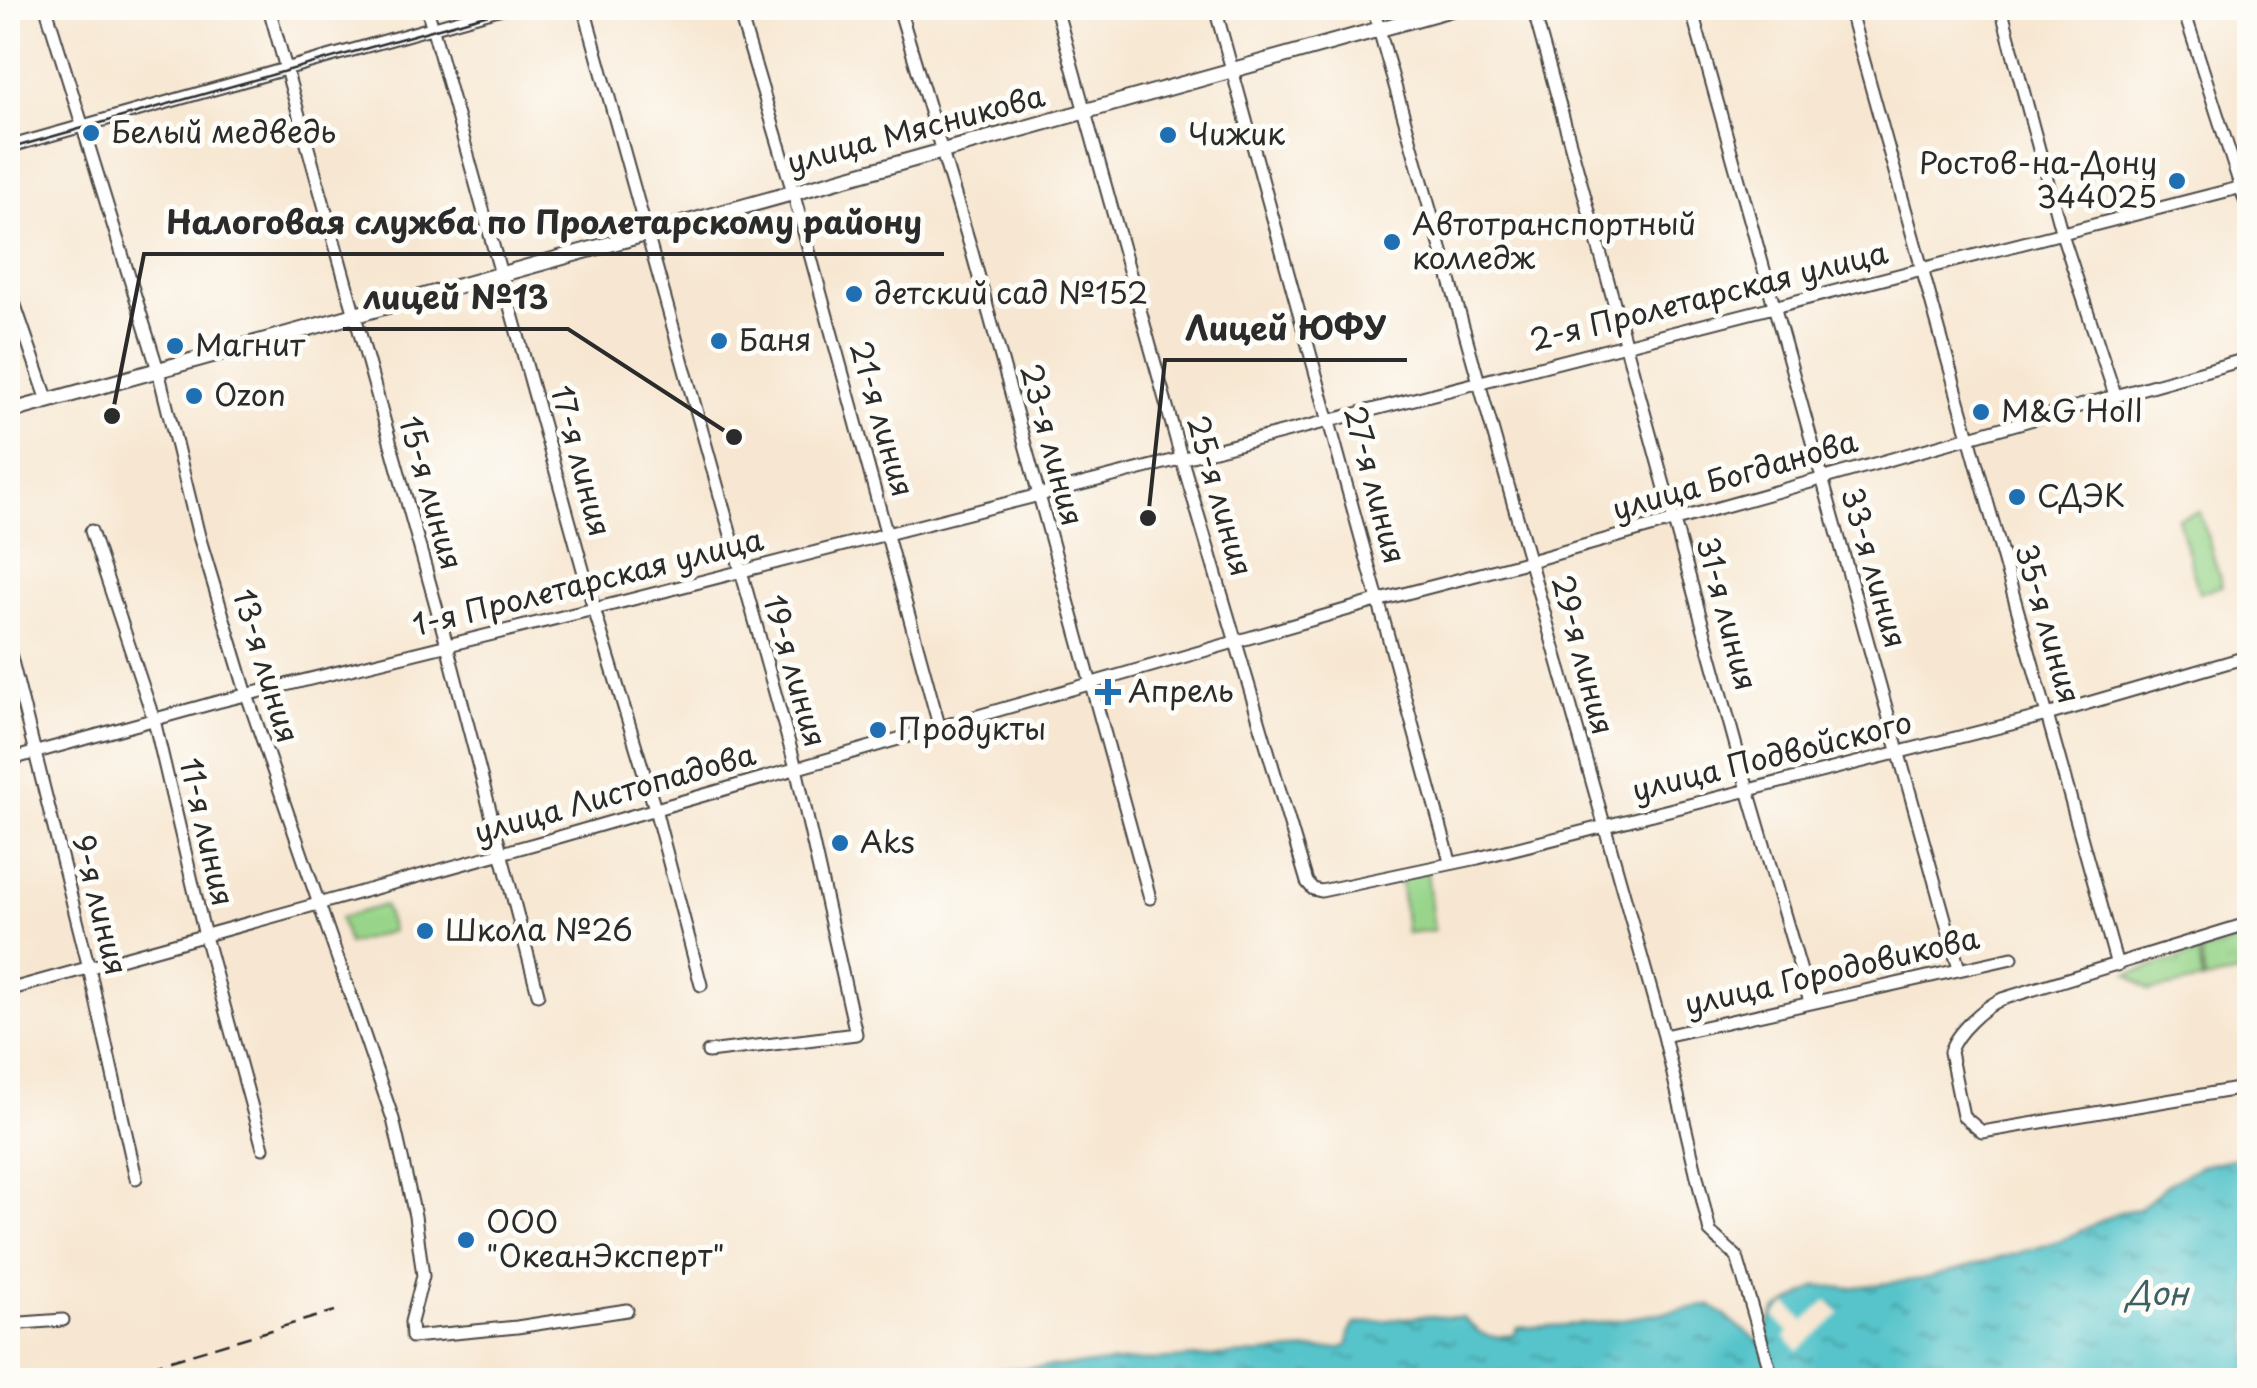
<svg xmlns="http://www.w3.org/2000/svg" width="2257" height="1388" font-family="'Playpen Sans',sans-serif">
<style>
.grass{fill:url(#grass-tufts);stroke:#62805a;stroke-width:2.5}
.pitch{fill:#98d58a;stroke:#62805a;stroke-width:2.5}
.water{fill:url(#water-ripples);stroke:#40787a;stroke-width:2.5}
.pier{fill:#f7e7d2}
.lines{fill:none;stroke-linecap:round;stroke-linejoin:round}
.minor-casing{stroke:#4a4744;stroke-width:15}
.major-casing{stroke:#4a4744;stroke-width:18}
.minor{stroke:#fff;stroke-width:11}
.major{stroke:#fff;stroke-width:14}
.tram{stroke:#2b2b2b;stroke-width:2.5}
.rail{stroke:#2b2b2b;stroke-width:2.5;stroke-dasharray:15 8;stroke-linecap:butt}
.poi-dot{fill:#1f6fb2;stroke:#fdfcf7;stroke-width:4}
.labels{text-anchor:middle;stroke-width:10;stroke-linejoin:round;paint-order:stroke}
.street-label{font-size:30px;fill:#2b2b2b;stroke:#fdfcf7}
.poi-label{font-size:30px;fill:#2b2b2b;stroke:#fdfcf7;text-anchor:start}
.water-label{font-size:32px;font-style:italic;fill:#3a6163;stroke:#fdfcf7}
.leader{fill:none;stroke:#2b2b2b;stroke-width:4}
.callout-dot{fill:#2b2b2b;stroke:#fdfcf7;stroke-width:4}
.callout-label{font-size:32px;text-anchor:middle;font-weight:bold;fill:#2b2b2b;stroke:#fdfcf7;stroke-width:10;stroke-linejoin:round;paint-order:stroke}
</style>
<defs>
<pattern id="grass-tufts" width="24" height="20" patternUnits="userSpaceOnUse" patternTransform="scale(2.5)"><rect width="24" height="20" fill="#98d58a"/><path d="M3 7l-1-3M5 7V3M7 7l1-3M15 17l-1-3M17 17v-4M19 17l1-3" fill="none" stroke="#83b777"/></pattern>
<pattern id="water-ripples" width="26" height="14" patternUnits="userSpaceOnUse" patternTransform="scale(2.5)"><rect width="26" height="14" fill="#56c4ca"/><path d="M2 4q2-2 4 0t4 0M15 11q2-2 4 0t4 0" fill="none" stroke="#479fa4"/></pattern>
</defs>
<rect width="100%" height="100%" fill="#fdfcf7"/>
<filter id="ink" filterUnits="userSpaceOnUse"><feTurbulence type="fractalNoise" baseFrequency=".01" numOctaves="2"/><feDisplacementMap in="SourceGraphic" scale="20" xChannelSelector="R" yChannelSelector="G"/><feConvolveMatrix kernelMatrix="1 2 1 2 8 2 1 2 1" color-interpolation-filters="sRGB"/></filter>
<filter id="wash" filterUnits="userSpaceOnUse"><feTurbulence type="fractalNoise" baseFrequency=".0048" numOctaves="4" result="noise"/><feDisplacementMap in="SourceGraphic" scale="40" xChannelSelector="R" yChannelSelector="G"/><feGaussianBlur stdDeviation="2.25" result="paint"/><feColorMatrix in="noise" values="0 0 0 0 0 0 0 0 0 0 0 0 0 0 0 0 0 1.4 0 .05"/><feComposite in="paint" operator="in"/></filter>
<g filter="url(#wash)">
<rect width="100%" height="100%" fill="#f7e7d2"/>
<path class="grass" d="M 2249,938 L 2249,972 L 2205,980 L 2201,952 Z
M 2198,953 L 2203,981 L 2149,991 L 2128,974 Z"/>
<path class="pitch" d="M 2200,512 L 2222,586 L 2199,593 L 2178,518 Z
M 1427,872 L 1434,930 L 1406,933 L 1400,875 Z
M 384,905 L 392,931 L 348,944 L 340,918 Z"/>
<path class="water" d="M 2249,1155 L 2249,1380 L 840,1380 L 1342,1348 L 1348,1345 L 1349,1333 L 1355,1324 L 1423,1316 L 1463,1318 C 1483,1338 1486,1338 1514,1335 L 1517,1328 L 1598,1323 L 1711,1305 L 1759,1342 L 1766,1338 L 1768,1325 L 1776,1310 L 1818,1286 L 1847,1288 L 1923,1279 L 2058,1242 L 2119,1212 L 2139,1209 L 2168,1184 L 2200,1166 Z"/>
<path class="pier" d="M 1827,1300 L 1840,1314 L 1798,1351 L 1785,1337 L 1789,1333 L 1774,1316 L 1788,1304 L 1804,1321 Z"/>
</g>
<g filter="url(#ink)">
<g class="lines">
<defs>
<path id="minor" d="M 46,8 L 158,370 L 199,536 L 247,695 L 393,1119 L 415,1216 L 423,1276 L 411,1322 L 412,1337 L 517,1327 L 627,1310
M 269,8 L 447,645 L 538,994
M 427,8 L 594,609 L 655,809 L 701,985
M 584,8 L 796,768 L 856,1034 L 708,1052
M 738,8 L 793,192 L 940,729
M 899,8 L 972,252 L 1150,898
M 1056,8 L 1181,457 L 1307,882 L 1313,889 L 1321,891 L 1478,858 L 2047,715 L 2250,656
M 1215,8 L 1450,861
M 1373,8 L 1664,1036 L 1707,1219 L 1710,1232 L 1737,1257 L 1773,1380
M 1533,8 L 1748,790 L 1810,1002
M 1691,8 L 1959,969
M 1849,8 L 2117,965
M 2001,8 L 2061,231 L 2115,395
M 2183,8 L 2250,216
M 8,147 L 502,8
M 8,285 L 48,401
M 91,531 L 154,720 L 205,936 L 263,1148
M 8,645 L 89,968 L 136,1178
M 8,760 L 217,702 L 594,609 L 2250,185
M 2250,923 L 2002,999 C 1984,1007 1955,1033 1950,1052 L 1963,1116 L 1982,1132 L 2250,1087
M 8,990 L 545,841 L 1380,600 L 1530,561 L 2250,358
M 1664,1036 L 2012,958
M 8,1324 L 63,1320"/>
<path id="major" d="M 8,412 C 491,281 972,141 1455,8"/>
</defs>
<use href="#minor" class="minor-casing"/>
<use href="#major" class="major-casing"/>
<use href="#minor" class="minor"/>
<use href="#major" class="major"/>
<path class="tram" d="M 8,149 L 510,8"/>
<path class="rail" d="M 104,1380 L 335,1311"/>
</g>
</g>
<g class="poi-dot">
<circle cx="91" cy="133" r="10"/>
<circle cx="1168" cy="135" r="10"/>
<circle cx="2177" cy="181" r="10"/>
<circle cx="1392" cy="242" r="10"/>
<circle cx="854" cy="294" r="10"/>
<circle cx="719" cy="341" r="10"/>
<circle cx="175" cy="346" r="10"/>
<circle cx="194" cy="396" r="10"/>
<circle cx="1981" cy="412" r="10"/>
<circle cx="2017" cy="497" r="10"/>
<path d="M1103 677h10v10h10v10h-10v10h-10v-10h-10v-10h10z"/>
<circle cx="878" cy="730" r="10"/>
<circle cx="840" cy="843" r="10"/>
<circle cx="425" cy="931" r="10"/>
<circle cx="466" cy="1240" r="10"/>
</g>
<g class="labels">
<g class="street-label">
<text transform="translate(916 130) rotate(-15)" y="10">улица Мясникова</text>
<text transform="translate(1709 297) rotate(-14)" y="10">2-я Пролетарская улица</text>
<text transform="translate(881 419) rotate(74)" y="10">21-я линия</text>
<text transform="translate(1051 445) rotate(75)" y="10">23-я линия</text>
<text transform="translate(580 461) rotate(75)" y="10">17-я линия</text>
<text transform="translate(1735 476) rotate(-16)" y="10">улица Богданова</text>
<text transform="translate(1374 485) rotate(75)" y="10">27-я линия</text>
<text transform="translate(430 493) rotate(74)" y="10">15-я линия</text>
<text transform="translate(1219 496) rotate(74)" y="10">25-я линия</text>
<text transform="translate(1873 568) rotate(74)" y="10">33-я линия</text>
<text transform="translate(588 583) rotate(-14)" y="10">1-я Пролетарская улица</text>
<text transform="translate(1726 614) rotate(75)" y="10">31-я линия</text>
<text transform="translate(2047 624) rotate(74)" y="10">35-я линия</text>
<text transform="translate(1582 655) rotate(75)" y="10">29-я линия</text>
<text transform="translate(265 666) rotate(73)" y="10">13-я линия</text>
<text transform="translate(794 671) rotate(74)" y="10">19-я линия</text>
<text transform="translate(1772 757) rotate(-14)" y="10">улица Подвойского</text>
<text transform="translate(615 794) rotate(-16)" y="10">улица Листопадова</text>
<text transform="translate(206 832) rotate(77)" y="10">11-я линия</text>
<text transform="translate(99 905) rotate(76)" y="10">9-я линия</text>
<text transform="translate(1832 972) rotate(-13)" y="10">улица Городовикова</text>
</g>
<g class="poi-label">
<text x="111" y="143">Белый медведь</text>
<text x="1188" y="145">Чижик</text>
<text x="2157" y="174" text-anchor="end">Ростов-на-Дону<tspan x="2157" dy="34">344025</tspan></text>
<text x="1412" y="235">Автотранспортный<tspan x="1412" dy="34">колледж</tspan></text>
<text x="874" y="304">детский сад №152</text>
<text x="739" y="351">Баня</text>
<text x="195" y="356">Магнит</text>
<text x="214" y="406">Ozon</text>
<text x="2001" y="422">M&amp;G Holl</text>
<text x="2037" y="507">СДЭК</text>
<text x="1128" y="702">Апрель</text>
<text x="898" y="740">Продукты</text>
<text x="860" y="853">Aks</text>
<text x="445" y="941">Школа №26</text>
<text x="486" y="1233">ООО<tspan x="486" dy="34">"ОкеанЭксперт"</tspan></text>
</g>
<g class="water-label">
<text x="2157" y="1305">Дон</text>
</g>
</g>
<path class="leader" d="M112 416L144 254H944M734 437L568 329H343M1148 518L1165 360H1407"/>
<g class="callout-dot">
<circle cx="112" cy="416" r="10"/>
<circle cx="734" cy="437" r="10"/>
<circle cx="1148" cy="518" r="10"/>
</g>
<g class="callout-label">
<text x="544" y="234">Налоговая служба по Пролетарскому району</text>
<text x="456" y="309">лицей №13</text>
<text x="1286" y="340">Лицей ЮФУ</text>
</g>
<rect width="2257" height="1388" fill="none" stroke="#fdfcf7" stroke-width="40"/>
</svg>
